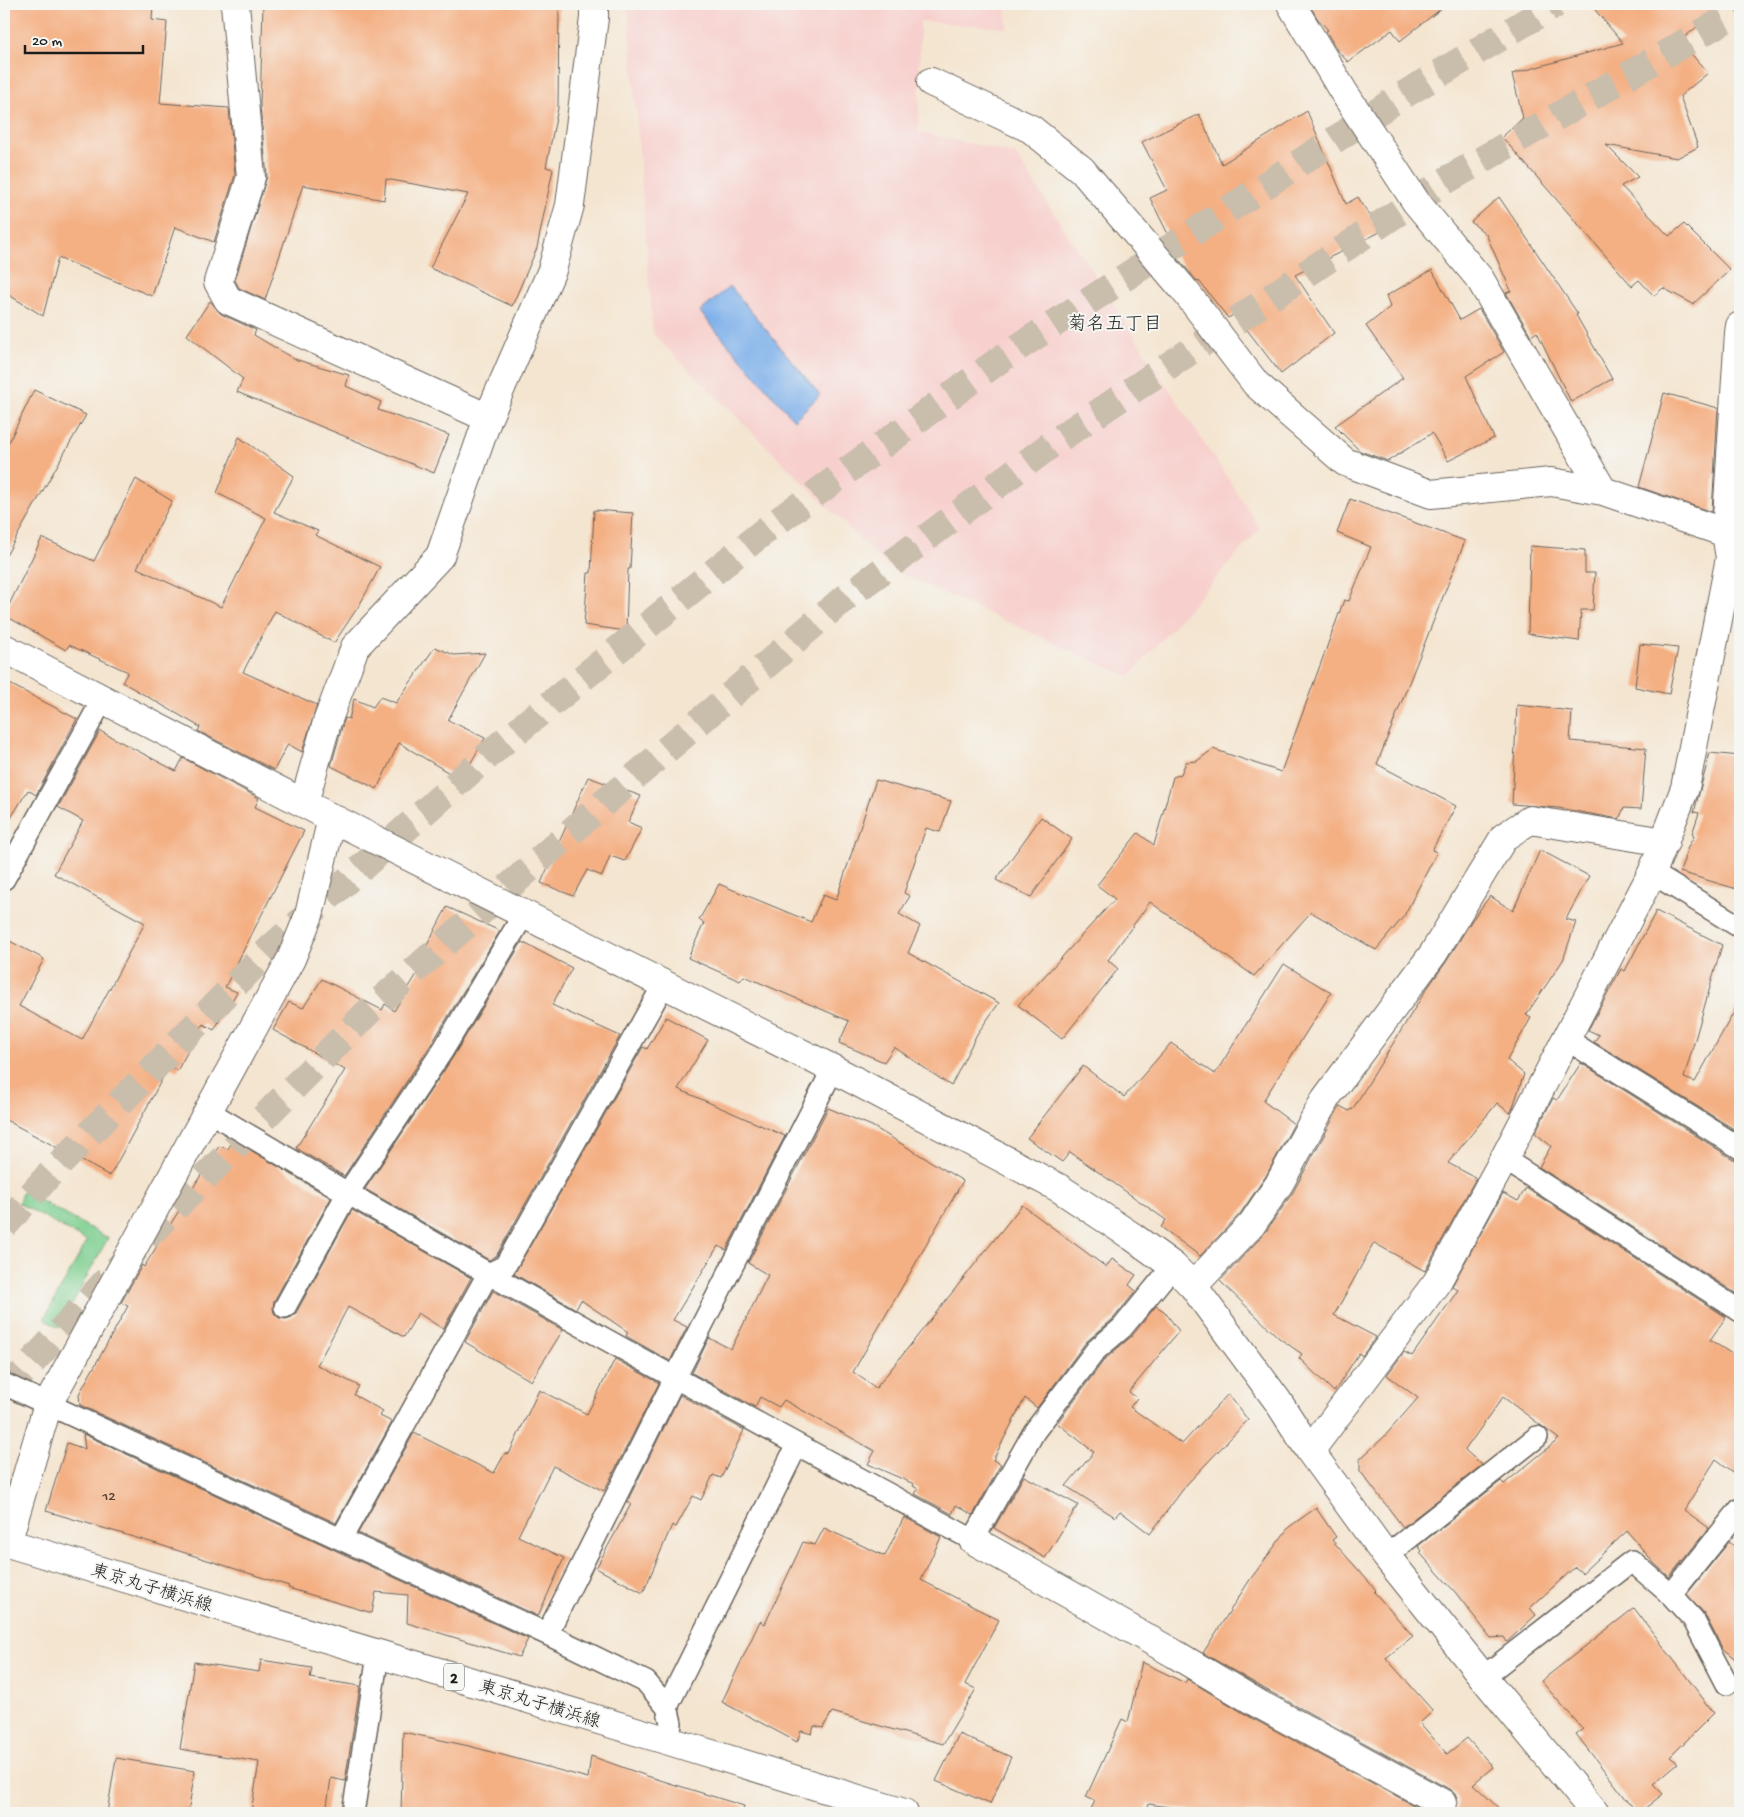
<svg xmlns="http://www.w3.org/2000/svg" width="1744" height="1817" font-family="'Gochi Hand','Klee One',sans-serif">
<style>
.built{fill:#f7d0cd}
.green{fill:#7ecf90;stroke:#4d7656}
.water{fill:#7eb0ea;stroke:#4d6683}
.building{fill:#f4af82}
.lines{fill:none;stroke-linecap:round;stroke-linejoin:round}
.motorway-tunnel{stroke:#c9bdac;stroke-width:28;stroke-dasharray:28 14;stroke-linecap:butt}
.service-casing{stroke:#68625b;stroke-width:24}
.pedestrian-casing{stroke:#68625b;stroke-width:30}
.minor-casing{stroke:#68625b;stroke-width:30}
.primary-casing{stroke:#68625b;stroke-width:30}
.service{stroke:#fff;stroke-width:21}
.pedestrian{stroke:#fff;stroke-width:28}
.minor{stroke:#fff;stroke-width:28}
.primary{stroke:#fff;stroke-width:28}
.labels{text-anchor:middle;stroke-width:4;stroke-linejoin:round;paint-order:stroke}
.number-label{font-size:15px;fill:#524136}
.shield{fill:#f6f6f2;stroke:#5d5d5c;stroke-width:1}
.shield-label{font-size:16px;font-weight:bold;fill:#1c1c1c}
.street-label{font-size:18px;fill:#1c1c1c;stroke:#f6f6f2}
.neighbourhood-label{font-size:19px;fill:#1c1c1c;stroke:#f6f6f2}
</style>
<rect width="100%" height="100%" fill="#f6f6f2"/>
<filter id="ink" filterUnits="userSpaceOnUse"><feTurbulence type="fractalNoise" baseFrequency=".02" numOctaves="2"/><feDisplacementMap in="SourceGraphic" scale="10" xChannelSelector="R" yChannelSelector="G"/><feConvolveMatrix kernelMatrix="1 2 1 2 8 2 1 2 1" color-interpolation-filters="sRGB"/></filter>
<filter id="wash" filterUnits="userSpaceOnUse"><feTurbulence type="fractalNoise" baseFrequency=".0096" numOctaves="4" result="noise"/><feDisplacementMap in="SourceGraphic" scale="20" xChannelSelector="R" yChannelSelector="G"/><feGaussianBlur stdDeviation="1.12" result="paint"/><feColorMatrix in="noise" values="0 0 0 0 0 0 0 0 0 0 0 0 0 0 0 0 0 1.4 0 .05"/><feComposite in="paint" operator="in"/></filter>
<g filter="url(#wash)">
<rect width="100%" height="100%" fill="#f4e5d0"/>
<path class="built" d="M 628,4 L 1006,4 L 1007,28 L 920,21 L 919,132 L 1015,154 L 1260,528 L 1129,677 L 889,568 L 653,334 Z"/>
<path class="green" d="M 23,1191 L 108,1238 L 59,1328 L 44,1319 L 87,1241 L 18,1203 Z"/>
<path class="water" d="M 730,286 L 820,395 L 794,420 L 700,312 Z"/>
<g id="blocks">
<path class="building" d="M 9,4 L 153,4 L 152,20 L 167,22 L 160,103 L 229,108 L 235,175 L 214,242 L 175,227 L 152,296 L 58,258 L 43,316 L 4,292 L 4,78 L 6,80 Z
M 263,4 L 559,4 L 558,108 L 546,167 L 553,169 L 537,248 L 512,306 L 430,268 L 468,194 L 386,179 L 384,200 L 303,185 L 265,300 L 239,288 L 235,280 L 267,176 L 260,107 Z
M 1309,4 L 1447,4 L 1400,41 L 1392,30 L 1348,62 L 1337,50 L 1326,31 L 1328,30 L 1317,18 Z
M 1590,4 L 1724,4 L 1680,41 L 1708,73 L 1680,96 L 1698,147 L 1677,158 L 1606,145 L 1638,177 L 1621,186 L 1669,236 L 1684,224 L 1730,270 L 1693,304 L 1663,288 L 1654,296 L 1639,280 L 1632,286 L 1502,137 L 1523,118 L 1512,74 L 1623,43 Z
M 1307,111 L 1346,204 L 1358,197 L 1380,232 L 1295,275 L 1334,333 L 1281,374 L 1235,314 L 1228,318 L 1199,281 L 1198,282 L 1168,247 L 1173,244 L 1150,198 L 1167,190 L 1142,142 L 1199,114 L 1222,164 Z
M 1499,197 L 1578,314 L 1576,315 L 1612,379 L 1571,402 L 1537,332 L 1531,336 L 1506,293 L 1511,291 L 1486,234 L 1471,222 Z
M 1432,270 L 1460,320 L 1479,309 L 1504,352 L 1466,376 L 1494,438 L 1448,461 L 1432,433 L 1388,461 L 1360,451 L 1335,426 L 1403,378 L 1366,326 L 1390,307 L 1386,296 Z
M 210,301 L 221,314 L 256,330 L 254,335 L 294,359 L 349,375 L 346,386 L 381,402 L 378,410 L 449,435 L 434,473 L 237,392 L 243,379 L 187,335 Z
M 34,390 L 86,415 L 4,559 L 4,452 Z
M 1664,393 L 1718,408 L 1712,512 L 1639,487 Z
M 239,437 L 294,476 L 274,512 L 318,531 L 315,535 L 380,567 L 360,604 L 334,643 L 275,611 L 243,672 L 317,705 L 302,752 L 288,744 L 274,770 L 198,731 L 200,727 L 122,682 L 128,672 L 69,645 L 66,650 L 4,615 L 42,538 L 94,561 L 136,479 L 172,501 L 137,568 L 221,607 L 266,518 L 217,493 Z
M 1350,499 L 1465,541 L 1377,764 L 1456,806 L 1432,850 L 1437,852 L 1404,916 L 1376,950 L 1311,912 L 1254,976 L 1150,902 L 1108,960 L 1118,969 L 1062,1039 L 1018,1005 L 1115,899 L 1097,885 L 1138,833 L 1154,845 L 1173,777 L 1181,774 L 1186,762 L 1197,761 L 1213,749 L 1281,772 L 1344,600 L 1349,601 L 1371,547 L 1337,533 Z
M 594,510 L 633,513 L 630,569 L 628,569 L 626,631 L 584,625 L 588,573 L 591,573 Z
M 1530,546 L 1585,550 L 1585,573 L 1595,573 L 1593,610 L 1581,610 L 1579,641 L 1528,634 Z
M 1640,644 L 1678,648 L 1669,694 L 1635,687 Z
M 435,647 L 454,655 L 485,653 L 448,720 L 485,738 L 461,780 L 399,743 L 377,789 L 331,766 L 342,727 L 345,718 L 349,719 L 354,699 L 373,707 L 380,697 L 396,703 Z
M 4,681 L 77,719 L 36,795 L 28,790 L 4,829 Z
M 1517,705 L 1572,711 L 1570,741 L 1646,748 L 1641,809 L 1624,808 L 1619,819 L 1558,808 L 1512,804 Z
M 100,731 L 176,771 L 183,758 L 259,798 L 255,807 L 304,831 L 225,987 L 237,992 L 214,1030 L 203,1024 L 177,1071 L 169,1066 L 110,1176 L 4,1119 L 4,938 L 44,959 L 19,1006 L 82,1040 L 145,923 L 54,874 L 83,821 L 58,807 Z
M 1710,753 L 1740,756 L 1740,890 L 1680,872 L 1688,847 L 1694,836 L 1692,834 L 1699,813 L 1694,812 Z
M 588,777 L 641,796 L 628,822 L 642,828 L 625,861 L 610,856 L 602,876 L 587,870 L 573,896 L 541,883 Z
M 876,780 L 951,801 L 940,832 L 926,828 L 904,893 L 910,896 L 899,914 L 920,926 L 908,953 L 999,1003 L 977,1034 L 951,1086 L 894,1047 L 884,1062 L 839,1043 L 849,1021 L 744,976 L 740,981 L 688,958 L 704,923 L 699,920 L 719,884 L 811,922 L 823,895 L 836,900 Z
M 1041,817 L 1072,839 L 1031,897 L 996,880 Z
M 1540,850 L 1589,876 L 1566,919 L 1576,922 L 1563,960 L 1526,1015 L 1531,1018 L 1507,1060 L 1524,1074 L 1512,1110 L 1510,1113 L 1497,1103 L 1448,1163 L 1476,1178 L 1425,1271 L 1374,1243 L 1334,1315 L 1376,1337 L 1362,1356 L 1359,1353 L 1334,1392 L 1299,1358 L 1302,1354 L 1279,1338 L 1220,1281 L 1265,1233 L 1293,1192 L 1340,1106 L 1349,1111 L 1351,1109 L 1352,1110 L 1426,990 L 1446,962 L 1472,920 L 1490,896 L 1513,911 Z
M 447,907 L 500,931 L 432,1043 L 344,1176 L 296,1148 L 345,1070 L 273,1030 L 289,1002 L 303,1008 L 322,979 L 382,1010 L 385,1004 L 394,1011 L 432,950 L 426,947 Z
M 1656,911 L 1722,945 L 1684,1078 L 1695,1082 L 1740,1001 L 1740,1133 L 1594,1042 L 1599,1035 L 1588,1030 L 1621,969 L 1625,971 Z
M 522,942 L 572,968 L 552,1005 L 620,1036 L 496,1256 L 489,1260 L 365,1189 L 453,1057 Z
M 1284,964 L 1331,993 L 1263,1101 L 1294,1124 L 1266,1176 L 1240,1214 L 1200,1256 L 1161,1227 L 1166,1220 L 1070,1152 L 1062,1162 L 1027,1138 L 1083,1066 L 1124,1097 L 1171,1043 L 1215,1074 Z
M 666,1017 L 708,1040 L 678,1089 L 785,1136 L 726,1250 L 718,1246 L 673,1320 L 687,1327 L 670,1361 L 626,1336 L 628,1332 L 581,1300 L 576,1309 L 514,1274 L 643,1047 L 647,1049 Z
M 1581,1063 L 1733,1159 L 1740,1160 L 1740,1296 L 1539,1167 L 1551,1146 L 1535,1133 L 1553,1098 L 1557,1100 Z
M 828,1108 L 872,1126 L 963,1181 L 853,1372 L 876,1388 L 1022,1205 L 1106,1267 L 1112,1259 L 1136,1275 L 1129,1285 L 1136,1291 L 1113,1319 L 1086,1342 L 1037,1408 L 1025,1398 L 993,1460 L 1001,1464 L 973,1515 L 956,1505 L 952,1514 L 915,1494 L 918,1489 L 913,1486 L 914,1484 L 868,1464 L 875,1451 L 784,1400 L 779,1407 L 760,1397 L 755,1407 L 692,1373 L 709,1338 L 731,1349 L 768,1275 L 748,1263 Z
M 232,1142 L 252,1151 L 331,1198 L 274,1301 L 273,1308 L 274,1313 L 279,1318 L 286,1319 L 292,1317 L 296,1313 L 352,1210 L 471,1278 L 443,1329 L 418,1313 L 404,1337 L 348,1307 L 317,1365 L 359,1386 L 354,1395 L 383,1411 L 380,1416 L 392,1422 L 336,1523 L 80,1405 L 79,1394 L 128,1306 L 121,1303 L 142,1265 L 144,1267 L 219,1146 L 228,1149 Z
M 1526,1188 L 1726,1317 L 1710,1340 L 1740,1359 L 1740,1477 L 1716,1459 L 1684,1510 L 1709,1528 L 1669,1577 L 1654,1563 L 1627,1531 L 1582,1573 L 1575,1567 L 1530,1608 L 1536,1615 L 1507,1642 L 1504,1637 L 1491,1638 L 1455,1592 L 1420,1553 L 1422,1551 L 1418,1546 L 1501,1481 L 1504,1484 L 1559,1439 L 1503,1397 L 1465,1450 L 1482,1465 L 1403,1527 L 1360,1471 L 1360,1459 L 1384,1437 L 1418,1398 L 1387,1375 L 1404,1352 L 1412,1356 L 1458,1290 L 1452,1286 L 1503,1193 L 1518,1201 Z
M 493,1291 L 563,1330 L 531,1381 L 465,1342 Z
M 1156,1306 L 1164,1311 L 1179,1331 L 1129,1392 L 1137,1398 L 1130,1407 L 1182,1444 L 1228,1394 L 1248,1420 L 1187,1484 L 1150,1534 L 1120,1511 L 1115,1517 L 1066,1486 L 1094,1452 L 1057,1423 L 1105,1359 L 1132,1336 Z
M 615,1359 L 659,1383 L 604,1491 L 553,1466 L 518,1536 L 564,1558 L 538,1616 L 358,1533 L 414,1433 L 494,1473 L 505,1453 L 509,1454 L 539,1390 L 587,1414 Z
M 680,1395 L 744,1430 L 721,1478 L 713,1475 L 701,1500 L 693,1496 L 676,1527 L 672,1525 L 643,1593 L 596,1568 L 631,1504 L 627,1502 Z
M 83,1434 L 528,1639 L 519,1657 L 407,1623 L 408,1595 L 376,1592 L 372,1613 L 288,1588 L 289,1586 L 157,1544 L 46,1511 L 67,1443 L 85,1449 Z
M 1024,1476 L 1078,1505 L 1045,1558 L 994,1528 Z
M 1316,1508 L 1336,1537 L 1332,1540 L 1376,1590 L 1374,1592 L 1413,1636 L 1386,1658 L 1433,1711 L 1420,1723 L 1447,1754 L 1467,1738 L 1493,1767 L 1473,1784 L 1504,1813 L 1453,1813 L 1456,1810 L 1458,1802 L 1455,1794 L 1449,1789 L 1265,1689 L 1203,1653 L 1249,1581 L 1289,1527 Z
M 904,1517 L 941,1537 L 921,1580 L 999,1620 L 965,1684 L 976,1689 L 943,1744 L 832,1712 L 823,1728 L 814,1726 L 812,1734 L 801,1731 L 797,1742 L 722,1702 L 760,1621 L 765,1624 L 803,1542 L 815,1545 L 824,1528 L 885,1556 Z
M 1729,1542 L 1740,1550 L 1740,1663 L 1722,1648 L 1704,1613 L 1687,1594 Z
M 1634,1608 L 1714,1713 L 1670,1757 L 1678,1763 L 1653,1784 L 1663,1794 L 1639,1813 L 1637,1813 L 1576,1734 L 1583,1729 L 1541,1681 Z
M 261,1660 L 312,1668 L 310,1678 L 360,1686 L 345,1781 L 331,1778 L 326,1813 L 251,1813 L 259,1762 L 180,1749 L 194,1662 L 259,1672 Z
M 1142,1662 L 1185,1683 L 1187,1679 L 1250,1717 L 1428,1813 L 1206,1813 L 1149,1804 L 1145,1813 L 1089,1813 L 1095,1801 L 1086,1797 L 1122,1719 L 1128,1722 Z
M 403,1732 L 469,1746 L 588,1778 L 591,1756 L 647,1776 L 744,1806 L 742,1813 L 401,1813 Z
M 959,1734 L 1011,1757 L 990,1804 L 936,1781 Z
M 116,1758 L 195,1771 L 188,1813 L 107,1813 Z"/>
</g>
</g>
<g filter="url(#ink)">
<use href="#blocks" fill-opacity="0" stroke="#68625b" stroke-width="1"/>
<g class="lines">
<path class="motorway-tunnel" d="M 4,1226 L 48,1176 L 272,947 L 501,744 L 767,529 L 1005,356 L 1400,97 L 1556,4
M 4,1393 L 152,1231 L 371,1009 L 591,814 L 840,602 L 1056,441 L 1445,181 L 1740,11"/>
<defs>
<path id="service" d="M 1652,873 L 1740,927
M 4,879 L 103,699
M 1566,1039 L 1740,1148
M 208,1111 C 459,1261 716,1401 973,1540 L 1034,1432 L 1096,1350 L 1122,1328 L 1173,1266
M 1504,1159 L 1740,1311
M 285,1307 L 347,1194 L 443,1050 L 524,914
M 4,1384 L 547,1634 L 646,1682 L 667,1707 L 671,1723 L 669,1741
M 341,1539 L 488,1274 L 505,1266 L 664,984
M 1386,1556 L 1537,1437
M 1671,1595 L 1693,1619 L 1727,1684
M 547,1634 L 675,1378 L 833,1069
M 1483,1677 L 1632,1561 L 1671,1595 L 1740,1509
M 667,1707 L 797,1445
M 353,1813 L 378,1655"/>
<path id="pedestrian" d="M 973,1540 L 1175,1654 L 1257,1703 L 1442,1803"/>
<path id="minor" d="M 235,4 L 251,177 L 218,282 L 228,300 L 488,418
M 1291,4 L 1343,91 L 1416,202 L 1480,279 L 1603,491
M 931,82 L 1031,129 L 1082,170 L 1185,291 L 1256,384 L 1345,462 L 1431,494 L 1551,482 L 1603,491 L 1726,533
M 4,648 L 332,818 L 833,1069 L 1059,1188 L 1133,1237 L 1173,1266 L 1193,1286 L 1277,1400 L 1310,1451 L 1386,1556 L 1483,1677 L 1595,1813
M 304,803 L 327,722 L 355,647 L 440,556 L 488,418 L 552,270 L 570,205 L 594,18 L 594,4
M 1193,1286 L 1252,1224 L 1279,1184 L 1326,1098 L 1433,954 L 1504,837 L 1530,820 L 1665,842
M 1310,1451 L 1437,1282 L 1504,1159 L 1652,873 L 1685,788 L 1730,558 L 1726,533 L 1739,333 L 1740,326
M 7,1543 L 48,1404 L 291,959 L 309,915 L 332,818"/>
<path id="primary" d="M 4,1542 L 669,1741 L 904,1813"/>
</defs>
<use href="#service" class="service-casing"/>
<use href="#pedestrian" class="pedestrian-casing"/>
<use href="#minor" class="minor-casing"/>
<use href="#primary" class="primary-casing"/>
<use href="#service" class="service"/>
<use href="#pedestrian" class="pedestrian"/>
<use href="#minor" class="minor"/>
<use href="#primary" class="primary"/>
</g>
</g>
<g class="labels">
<g class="number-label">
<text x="109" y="1500">12</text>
</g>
<rect class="shield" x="444" y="1663.5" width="20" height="27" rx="4"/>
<g class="shield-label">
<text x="454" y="1683">2</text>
</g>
<g class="street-label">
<text transform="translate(152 1587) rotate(17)" y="6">東京丸子横浜線</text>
<text transform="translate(540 1703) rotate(17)" y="6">東京丸子横浜線</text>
</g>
<g class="neighbourhood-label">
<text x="1115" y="329">菊名五丁目</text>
</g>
</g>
<rect width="1744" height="1817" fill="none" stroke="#f6f6f2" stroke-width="20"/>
<path d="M25 45v8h118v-8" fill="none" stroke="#1c1c1c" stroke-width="2.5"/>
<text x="32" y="45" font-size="15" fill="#1c1c1c" stroke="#f6f6f2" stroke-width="4" paint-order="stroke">20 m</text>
</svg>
